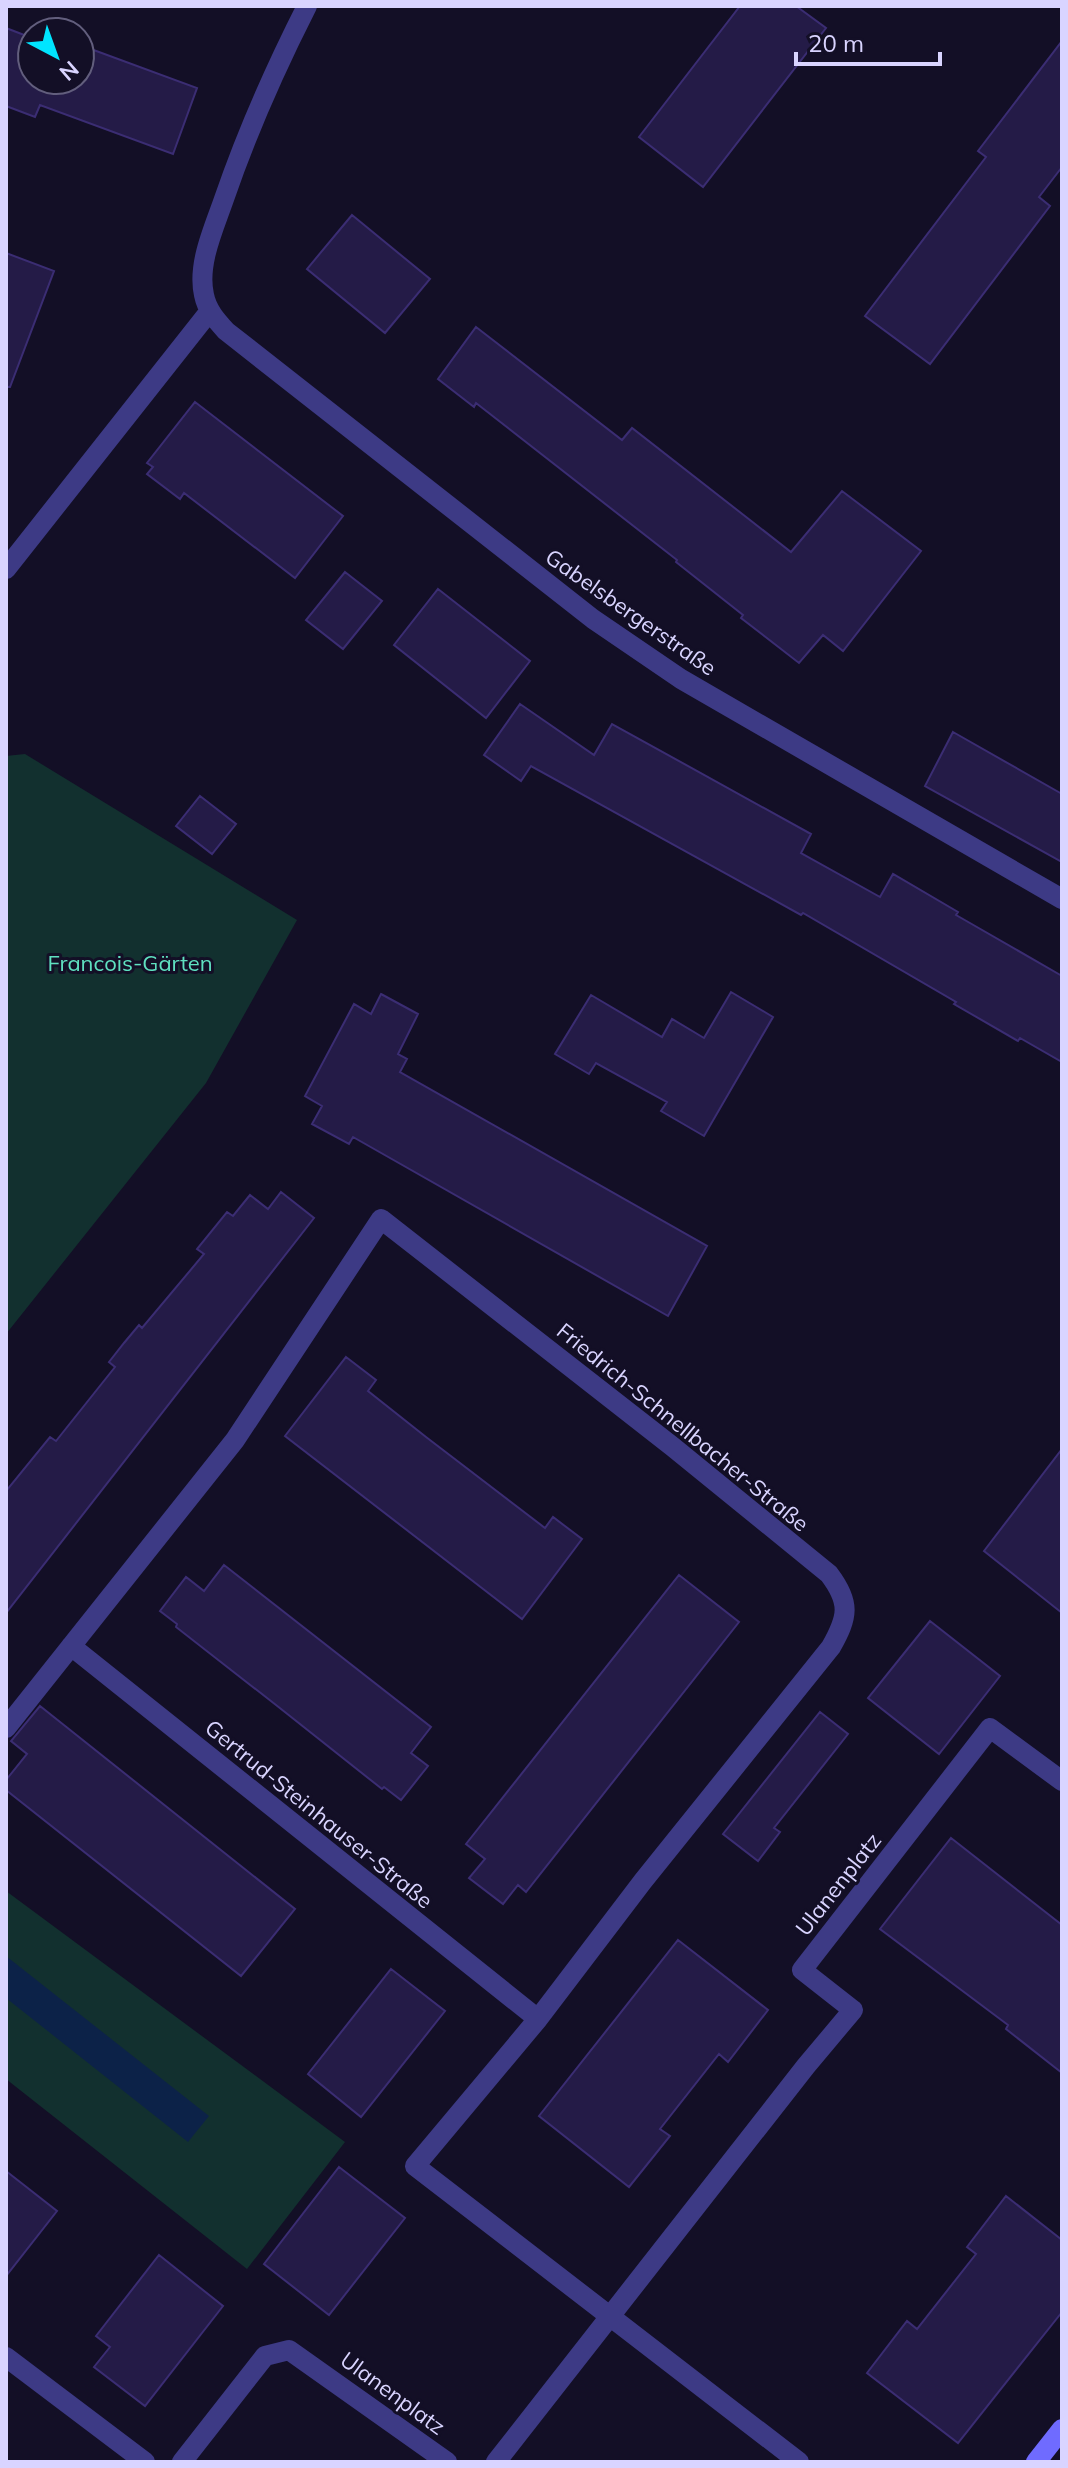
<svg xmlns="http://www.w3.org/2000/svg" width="1068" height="2468" font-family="Mulish,sans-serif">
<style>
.green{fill:#12302f}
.water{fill:#0c2248}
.building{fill:#241b47;stroke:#3b2d73;stroke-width:2}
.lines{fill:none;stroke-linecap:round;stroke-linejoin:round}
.street{stroke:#3d3a85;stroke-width:20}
.secondary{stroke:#6f6bff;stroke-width:20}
.labels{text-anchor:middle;stroke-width:6;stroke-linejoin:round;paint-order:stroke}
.street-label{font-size:22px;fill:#d9d4ff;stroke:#130f26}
.park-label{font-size:22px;fill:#5fe0c0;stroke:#130f26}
</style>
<rect width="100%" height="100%" fill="#130f26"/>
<path class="green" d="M 25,754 L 297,920 L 206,1083 L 6,1334 L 6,756 Z
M 6,1891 L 345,2142 L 247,2269 L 6,2079 Z"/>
<path class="water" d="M 6,1956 L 209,2116 L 188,2142 L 6,1998 Z"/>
<path class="building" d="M 740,6 L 796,6 L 826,28 L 703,187 L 639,137 Z
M 6,28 L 32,38 L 32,80 L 80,80 L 80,45 L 197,88 L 173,154 L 40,105 L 35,117 L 6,106 Z
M 1062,41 L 1062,167 L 1039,197 L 1050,206 L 930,364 L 865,316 L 986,157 L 978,151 Z
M 352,215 L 430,279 L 385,333 L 307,269 Z
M 6,253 L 54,271 L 10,387 L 6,387 Z
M 476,327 L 622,440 L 632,428 L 791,552 L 842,491 L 921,551 L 843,651 L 823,635 L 799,663 L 741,618 L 743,615 L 676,562 L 677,560 L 476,403 L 474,407 L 438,379 Z
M 195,402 L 343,516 L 295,578 L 184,493 L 180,499 L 147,474 L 153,467 L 147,463 Z
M 345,572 L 382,601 L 343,649 L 306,620 Z
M 438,589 L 530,661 L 486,718 L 394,645 Z
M 520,704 L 594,755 L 612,724 L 811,834 L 801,853 L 880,897 L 893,874 L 958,912 L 956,915 L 1062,976 L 1062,1062 L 1020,1038 L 1018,1041 L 954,1004 L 956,1002 L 803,913 L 801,915 L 531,766 L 521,781 L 484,755 Z
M 953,732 L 1062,794 L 1062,862 L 925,786 Z
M 200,796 L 236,824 L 212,854 L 176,826 Z
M 731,992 L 773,1017 L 704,1136 L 661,1111 L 667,1102 L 596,1063 L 589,1074 L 555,1054 L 591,995 L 662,1037 L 672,1019 L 704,1038 Z
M 381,994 L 418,1014 L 398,1054 L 407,1059 L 400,1072 L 707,1246 L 668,1316 L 353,1137 L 349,1144 L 312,1124 L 322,1106 L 305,1096 L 354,1004 L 371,1014 Z
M 281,1192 L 314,1218 L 6,1613 L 6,1491 L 50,1437 L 56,1441 L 115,1367 L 109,1362 L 124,1343 L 139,1325 L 142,1328 L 204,1254 L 197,1249 L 227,1212 L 233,1216 L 250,1195 L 268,1209 Z
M 346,1357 L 376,1380 L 368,1391 L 426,1437 L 545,1528 L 553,1517 L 582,1539 L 522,1619 L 285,1436 Z
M 1062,1449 L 1062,1613 L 984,1551 Z
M 224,1565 L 431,1727 L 411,1753 L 428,1766 L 401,1800 L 384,1787 L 382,1789 L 276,1705 L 176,1627 L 177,1624 L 160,1611 L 186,1577 L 204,1591 Z
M 679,1575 L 739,1622 L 526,1892 L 518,1885 L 503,1904 L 469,1878 L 485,1859 L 466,1844 Z
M 930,1621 L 1000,1676 L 939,1754 L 868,1698 Z
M 40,1706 L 295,1909 L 241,1976 L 6,1790 L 6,1780 L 27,1754 L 11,1741 Z
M 820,1712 L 848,1734 L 774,1828 L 780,1832 L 758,1861 L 723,1834 Z
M 951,1838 L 1062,1925 L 1062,2073 L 1006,2029 L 1008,2025 L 880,1929 Z
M 678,1940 L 768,2010 L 728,2062 L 719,2054 L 660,2129 L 670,2136 L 629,2187 L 539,2116 Z
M 391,1969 L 445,2011 L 361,2117 L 308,2074 Z
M 339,2167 L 405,2218 L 329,2315 L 264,2264 Z
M 6,2171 L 57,2211 L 6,2276 Z
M 1006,2196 L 1062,2240 L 1062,2312 L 958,2443 L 867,2373 L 907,2321 L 917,2329 L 976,2254 L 967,2247 Z
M 159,2255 L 223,2306 L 145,2406 L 94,2367 L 110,2347 L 96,2336 Z"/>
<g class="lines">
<path class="street" d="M 307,6 C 275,69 247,132 224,199 C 214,228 197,264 204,295 C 207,310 216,320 226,331 L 593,619 L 681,679 L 1062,899
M 6,569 L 209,312
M 71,1646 L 538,2019
M 6,1728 L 235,1440 L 381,1219 L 673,1447 L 829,1574 C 851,1603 848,1617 831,1647 L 643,1881 L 538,2019 L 415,2166 L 799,2462
M 6,2357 L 145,2462
M 182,2462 L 265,2356 L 289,2350 L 447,2462
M 496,2462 L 806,2066 L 853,2010 L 802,1970 L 990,1728 L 1062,1781"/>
<path class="secondary" d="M 1036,2462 L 1062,2429"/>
</g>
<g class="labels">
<g class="street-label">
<text transform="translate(631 612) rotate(35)" y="8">Gabelsbergerstraße</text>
<text transform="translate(683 1427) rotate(39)" y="8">Friedrich-Schnellbacher-Straße</text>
<text transform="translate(319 1814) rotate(39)" y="8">Gertrud-Steinhauser-Straße</text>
<text transform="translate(838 1884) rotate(-52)" y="8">Ulanenplatz</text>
<text transform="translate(393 2393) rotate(36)" y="8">Ulanenplatz</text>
</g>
<g class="park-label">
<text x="130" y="971">Francois-Gärten</text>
</g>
</g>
<rect width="1068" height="2468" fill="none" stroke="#d9d4ff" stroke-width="16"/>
<g transform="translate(56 56) rotate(139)"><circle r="38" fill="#130f26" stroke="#625e7d" stroke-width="2"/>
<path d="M0-6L14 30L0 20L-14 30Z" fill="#00e5ff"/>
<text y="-12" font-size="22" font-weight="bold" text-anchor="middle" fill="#d9d4ff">N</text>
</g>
<path d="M796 52v12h144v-12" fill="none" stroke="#d9d4ff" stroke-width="4"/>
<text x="808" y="52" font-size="24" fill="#d9d4ff" stroke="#130f26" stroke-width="6" paint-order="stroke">20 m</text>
</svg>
